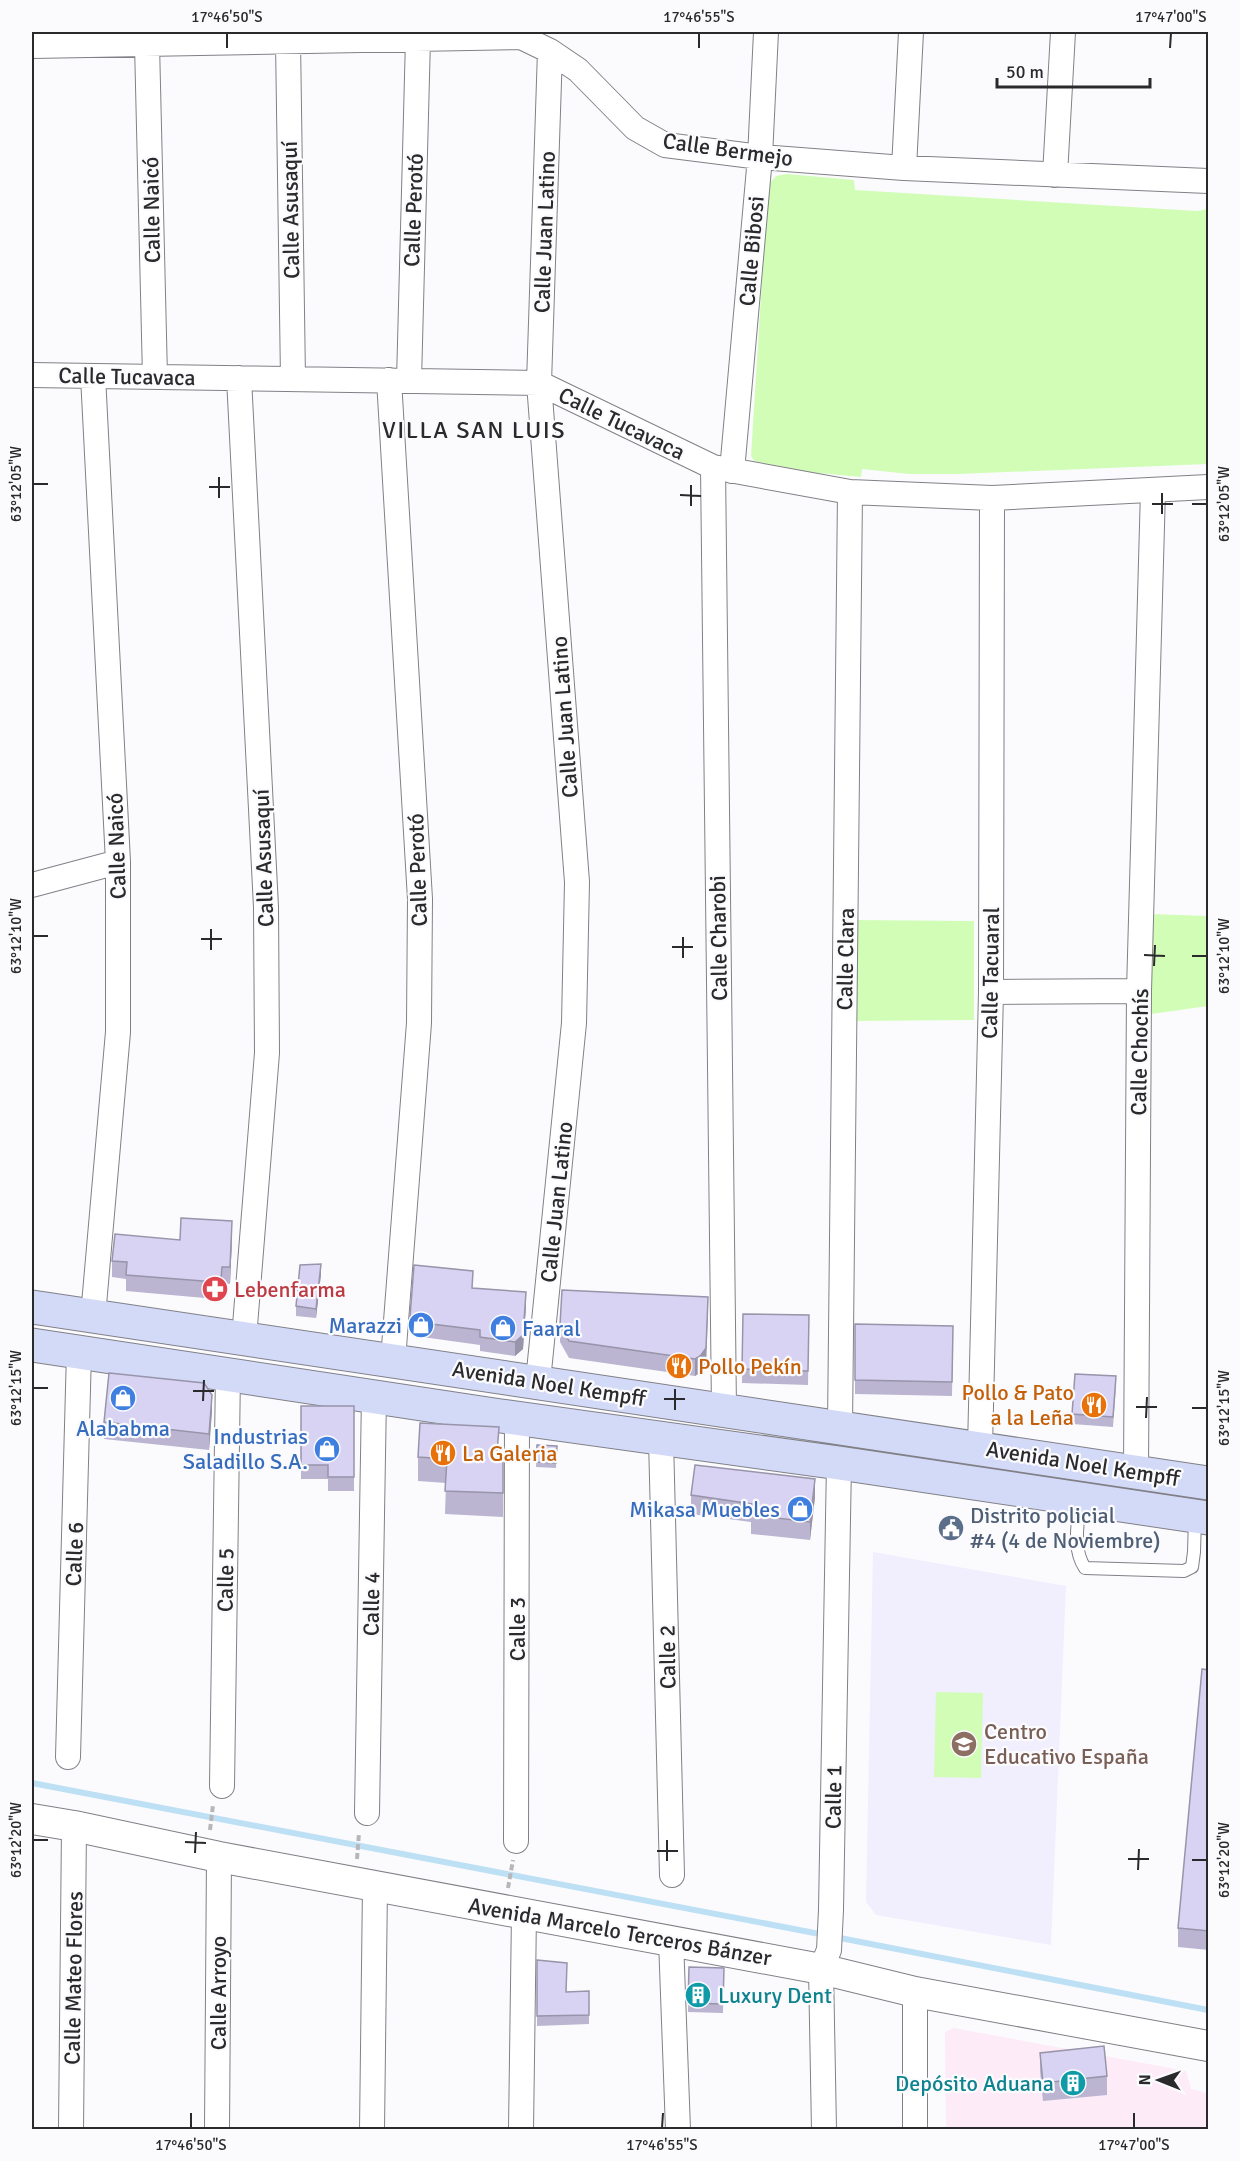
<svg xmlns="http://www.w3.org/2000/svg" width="1240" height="2161" font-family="Signika,sans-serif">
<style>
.commercial{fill:#fdebf7}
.built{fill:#f1eefe}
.green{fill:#d1fdb7}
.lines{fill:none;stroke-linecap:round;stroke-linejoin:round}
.stream{stroke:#bee0f4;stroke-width:6}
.service-casing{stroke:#818087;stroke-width:14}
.minor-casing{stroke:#818087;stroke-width:26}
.tertiary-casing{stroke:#818087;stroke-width:32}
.secondary-casing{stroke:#818087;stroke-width:35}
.path{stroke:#b7b7ba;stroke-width:4;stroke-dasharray:6 3;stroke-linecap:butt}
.service{stroke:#fff;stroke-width:12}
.minor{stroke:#fff;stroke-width:24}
.tertiary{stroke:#fff;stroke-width:30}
.secondary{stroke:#d2daf8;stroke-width:33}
.wall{fill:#bbb5d1}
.shaded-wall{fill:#9894aa}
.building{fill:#d9d3f3;stroke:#9894aa;stroke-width:1.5}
.ticks{fill:none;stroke:#2a2a2d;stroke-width:2}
.labels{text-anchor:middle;stroke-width:4.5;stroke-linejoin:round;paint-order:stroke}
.street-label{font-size:22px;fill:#2a2a2d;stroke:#fbfbfe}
.health-label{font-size:22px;fill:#be3a42;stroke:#fbfbfe;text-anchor:start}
.shop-label{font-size:22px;fill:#366cbe;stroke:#fbfbfe;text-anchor:end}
.food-label{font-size:22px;fill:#c56008;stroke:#fbfbfe;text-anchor:start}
.service-label{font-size:22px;fill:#4e5e75;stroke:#fbfbfe;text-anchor:start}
.education-label{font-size:22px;fill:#785e54;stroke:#fbfbfe;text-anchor:start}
.culture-label{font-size:22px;fill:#0d838f;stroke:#fbfbfe;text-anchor:start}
.neighbourhood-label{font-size:24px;letter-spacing:1.5px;fill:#2a2a2d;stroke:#fbfbfe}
.neatline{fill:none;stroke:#2a2a2d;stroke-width:2}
.ticks-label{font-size:15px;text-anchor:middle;fill:#2a2a2d}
</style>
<rect width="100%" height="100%" fill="#fbfbfe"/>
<path class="commercial" d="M 954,2028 L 1186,2071 L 1191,2089 L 1208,2093 L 1208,2129 L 946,2129 L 945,2032 Z"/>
<path class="built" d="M 873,1552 L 1066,1586 L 1051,1945 L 876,1915 L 866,1902 Z"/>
<path class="green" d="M 787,174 L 854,180 L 855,190 L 1197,211 L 1208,209 L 1208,464 L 958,474 L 909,474 L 862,469 L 861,477 L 808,472 L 754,461 L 751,456 L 768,185 L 776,176 Z
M 1151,914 L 1208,916 L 1208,1006 L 1151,1014 Z
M 854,920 L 974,921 L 974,1020 L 852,1021 Z
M 936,1692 L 983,1693 L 981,1778 L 934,1777 Z"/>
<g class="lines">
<path class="stream" d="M 32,1783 L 825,1935
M 835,1937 L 1208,2010"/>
<defs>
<path id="service" d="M 1080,1501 C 1078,1523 1072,1549 1085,1568 L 1184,1571 L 1192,1567 L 1194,1552 L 1195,1519"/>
<path id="minor" d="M 288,41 L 293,379
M 147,44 L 155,377
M 32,46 L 521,37 L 550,51 L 578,70 L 635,128 L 665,145 L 760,157 L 904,168 L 1208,181
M 904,168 L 911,32
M 1055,175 L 1063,32
M 32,375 L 539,383 L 713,467 L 850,492 L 992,498 L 1208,487
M 93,376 L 118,862 L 118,1032 L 93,1316
M 239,378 L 266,907 L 267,1053 L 244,1338
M 389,380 L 420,899 L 419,1023 L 393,1360
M 409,381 L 418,39
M 713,467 L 724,1409
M 732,471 L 760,157 L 766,32
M 32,885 L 118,862
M 991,992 L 1139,991
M 538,1381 L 574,1023 L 577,882 L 539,383 L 550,51
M 840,1427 L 850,492
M 661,1439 L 672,1875
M 980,1448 L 991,992 L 992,498
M 1136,1471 L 1139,991 L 1153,490
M 68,1757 L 79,1352
M 222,1786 L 228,1373
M 367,1813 L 374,1396
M 516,1841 L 517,1417
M 671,1940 L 678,2130
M 71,2130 L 74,1826
M 217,2130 L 219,1857
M 372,2130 L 375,1886
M 521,2130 L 524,1913
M 824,2130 L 821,1969 L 829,1950 L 831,1910 L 839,1463
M 915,2130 L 915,1992"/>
<path id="tertiary" d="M 32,1819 L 74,1826 L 219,1857 L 821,1969 L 915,1992 L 1208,2046"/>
<path id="secondary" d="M 32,1307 L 1208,1483
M 32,1345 L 501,1416 L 839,1463 L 1208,1518"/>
</defs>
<use href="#service" class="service-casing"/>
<use href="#minor" class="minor-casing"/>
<use href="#tertiary" class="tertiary-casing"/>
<use href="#secondary" class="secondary-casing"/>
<path class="path" d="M 210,1830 L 213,1805
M 357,1859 L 359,1833
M 508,1888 L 513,1860"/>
<use href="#service" class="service"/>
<use href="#minor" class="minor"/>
<use href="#tertiary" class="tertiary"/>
<use href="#secondary" class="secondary"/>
</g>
<path class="wall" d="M 232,1237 L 230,1284 L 222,1283 L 221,1295 L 216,1299 L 126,1291 L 126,1279 L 112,1277 L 112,1261 L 180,1240 Z
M 321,1274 L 316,1318 L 296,1316 L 296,1306 Z
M 473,1288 L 526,1306 L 523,1349 L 515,1356 L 480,1351 L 480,1345 L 415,1336 L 410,1331 L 410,1317 Z
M 708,1314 L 706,1365 L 701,1372 L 695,1376 L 569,1358 L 560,1342 L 560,1325 Z
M 743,1314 L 809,1315 L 808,1385 L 742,1383 Z
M 855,1324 L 953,1326 L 952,1396 L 855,1394 Z
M 1116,1386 L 1113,1427 L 1072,1424 L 1072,1414 Z
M 301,1406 L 354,1406 L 354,1491 L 328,1491 L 328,1479 L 301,1479 Z
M 212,1411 L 209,1450 L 104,1439 L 104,1422 Z
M 537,1445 L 557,1446 L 556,1468 L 536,1467 Z
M 498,1453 L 503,1453 L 503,1517 L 445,1514 L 446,1483 L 418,1481 L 418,1457 Z
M 691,1495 L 815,1497 L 810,1540 L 751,1534 L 751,1522 L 691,1514 Z
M 1209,1670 L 1209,1950 L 1178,1947 L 1178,1928 Z
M 537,1960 L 567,1972 L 566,1992 L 589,1991 L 589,2024 L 537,2026 Z
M 689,1967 L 724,1968 L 723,2013 L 688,2012 Z
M 1040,2053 L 1107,2076 L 1107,2095 L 1043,2101 L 1040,2071 Z"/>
<path class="shaded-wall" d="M 232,1221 L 232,1237 L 230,1284 L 230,1267 Z
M 321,1264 L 321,1274 L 316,1318 L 316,1309 Z
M 222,1267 L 221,1295 L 216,1299 L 216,1282 Z
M 526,1292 L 526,1306 L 523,1349 L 515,1356 L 515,1342 Z
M 708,1297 L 706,1365 L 701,1372 L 695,1376 L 695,1359 Z
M 212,1395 L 212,1411 L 209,1450 L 209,1434 Z
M 815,1479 L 815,1497 L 810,1540 L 810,1522 Z"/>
<path class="building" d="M 181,1218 L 232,1221 L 230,1267 L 222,1267 L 221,1279 L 216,1282 L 126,1275 L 127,1262 L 112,1261 L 115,1234 L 180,1240 Z
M 321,1264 L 316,1309 L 296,1306 L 300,1265 Z
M 414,1265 L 473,1271 L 472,1288 L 526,1292 L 523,1335 L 515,1342 L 480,1337 L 480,1330 L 415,1322 L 410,1317 Z
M 562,1290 L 708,1297 L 706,1348 L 701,1355 L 695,1359 L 569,1341 L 560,1325 Z
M 743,1314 L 809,1315 L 808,1371 L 742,1369 Z
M 855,1324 L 953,1326 L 952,1382 L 855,1380 Z
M 109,1373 L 204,1383 L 212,1395 L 209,1434 L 104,1422 Z
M 1075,1374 L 1116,1376 L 1113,1417 L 1072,1414 Z
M 301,1406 L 354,1406 L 354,1477 L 328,1477 L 328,1465 L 301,1465 Z
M 420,1423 L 499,1427 L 497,1453 L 503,1453 L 503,1493 L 445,1491 L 447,1459 L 418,1457 Z
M 537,1445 L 557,1446 L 556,1463 L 536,1462 Z
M 695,1465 L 815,1479 L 810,1522 L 751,1515 L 752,1504 L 691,1495 Z
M 1202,1669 L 1209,1670 L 1209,1931 L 1178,1928 Z
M 537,1960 L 567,1963 L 566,1992 L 589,1991 L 589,2015 L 537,2016 Z
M 689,1967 L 724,1968 L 723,2004 L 688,2003 Z
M 1104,2046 L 1107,2076 L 1043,2083 L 1040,2053 Z"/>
<path class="ticks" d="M 227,48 L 227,33M 699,48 L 699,33M 1170,48 L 1171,33M 33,484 L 48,484M 209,487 L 230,487M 680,495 L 701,496M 219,498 L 219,477M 1152,504 L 1173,504M 1192,504 L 1207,504M 691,506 L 691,485M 1162,514 L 1162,493M 33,936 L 48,936M 201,939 L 222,939M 672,947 L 693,947M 211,950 L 211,929M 1144,955 L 1165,956M 1192,956 L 1207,956M 683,958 L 683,937M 1154,966 L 1155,945M 33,1388 L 48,1388M 193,1391 L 214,1391M 664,1399 L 685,1399M 203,1401 L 204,1380M 1136,1407 L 1157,1407M 1192,1408 L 1207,1408M 675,1410 L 675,1389M 1146,1418 L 1147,1397M 33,1840 L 48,1840M 185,1842 L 206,1843M 657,1851 L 678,1851M 195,1853 L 196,1832M 1128,1859 L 1149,1859M 1192,1860 L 1207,1860M 667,1861 L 667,1840M 1138,1870 L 1139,1849M 191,2128 L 191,2113M 662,2128 L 663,2113M 1134,2128 L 1134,2113"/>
<defs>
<symbol id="pharmacy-disc" viewBox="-11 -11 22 22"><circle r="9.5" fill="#e0444e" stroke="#fbfbfe"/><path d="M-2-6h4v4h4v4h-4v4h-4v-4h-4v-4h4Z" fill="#fff"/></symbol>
<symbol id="shop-disc" viewBox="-11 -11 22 22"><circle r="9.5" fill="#3f7fe0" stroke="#fbfbfe"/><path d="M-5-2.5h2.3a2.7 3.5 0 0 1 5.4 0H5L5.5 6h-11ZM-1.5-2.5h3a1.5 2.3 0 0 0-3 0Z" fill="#fff"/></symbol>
<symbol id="restaurant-disc" viewBox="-11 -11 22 22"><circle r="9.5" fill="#e8710a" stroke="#fbfbfe"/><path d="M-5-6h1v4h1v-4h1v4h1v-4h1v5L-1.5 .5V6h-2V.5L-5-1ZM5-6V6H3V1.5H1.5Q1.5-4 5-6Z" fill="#fff"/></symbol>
<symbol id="civic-disc" viewBox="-11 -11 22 22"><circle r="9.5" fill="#5c6f8a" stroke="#fbfbfe"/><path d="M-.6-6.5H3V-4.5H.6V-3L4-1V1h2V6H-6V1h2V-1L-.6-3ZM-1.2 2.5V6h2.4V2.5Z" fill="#fff"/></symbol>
<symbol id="school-disc" viewBox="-11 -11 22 22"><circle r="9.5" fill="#8d6e63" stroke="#fbfbfe"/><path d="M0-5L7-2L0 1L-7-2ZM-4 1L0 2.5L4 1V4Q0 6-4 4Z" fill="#fff"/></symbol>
<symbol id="building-disc" viewBox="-11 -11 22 22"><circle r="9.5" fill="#0f9aa8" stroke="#fbfbfe"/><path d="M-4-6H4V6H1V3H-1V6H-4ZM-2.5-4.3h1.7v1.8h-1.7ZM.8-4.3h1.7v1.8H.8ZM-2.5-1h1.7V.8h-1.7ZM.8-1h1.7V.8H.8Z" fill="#fff"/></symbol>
</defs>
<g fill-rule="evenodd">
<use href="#pharmacy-disc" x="200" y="1274" width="30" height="30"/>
<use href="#shop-disc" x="406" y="1310" width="30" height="30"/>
<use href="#shop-disc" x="488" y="1313" width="30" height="30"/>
<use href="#restaurant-disc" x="664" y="1351" width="30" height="30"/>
<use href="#shop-disc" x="108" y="1383" width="30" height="30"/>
<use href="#restaurant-disc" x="1079" y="1390" width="30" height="30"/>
<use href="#shop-disc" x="312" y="1434" width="30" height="30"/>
<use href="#restaurant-disc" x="428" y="1438" width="30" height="30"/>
<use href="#shop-disc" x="785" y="1494" width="30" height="30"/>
<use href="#civic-disc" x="936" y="1513" width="30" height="30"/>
<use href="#school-disc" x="949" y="1729" width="30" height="30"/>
<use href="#building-disc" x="683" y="1980" width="30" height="30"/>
<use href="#building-disc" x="1058" y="2068" width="30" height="30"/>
</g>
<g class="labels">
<g class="street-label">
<text transform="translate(728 149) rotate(8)" y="8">Calle Bermejo</text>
<text transform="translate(151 210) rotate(-91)" y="8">Calle Naicó</text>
<text transform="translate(290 210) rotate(-91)" y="8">Calle Asusaquí</text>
<text transform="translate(413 210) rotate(-88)" y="8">Calle Perotó</text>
<text transform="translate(544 232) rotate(-88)" y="8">Calle Juan Latino</text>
<text transform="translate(751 251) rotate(-85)" y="8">Calle Bibosi</text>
<text transform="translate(127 376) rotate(1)" y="8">Calle Tucavaca</text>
<text transform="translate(622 423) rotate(26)" y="8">Calle Tucavaca</text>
<text transform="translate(564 717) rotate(-94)" y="8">Calle Juan Latino</text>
<text transform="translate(116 846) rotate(-92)" y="8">Calle Naicó</text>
<text transform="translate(263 858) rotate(-92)" y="8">Calle Asusaquí</text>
<text transform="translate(417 870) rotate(-92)" y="8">Calle Perotó</text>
<text transform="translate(718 938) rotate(-91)" y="8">Calle Charobi</text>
<text transform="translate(845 959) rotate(-89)" y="8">Calle Clara</text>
<text transform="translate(990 973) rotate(-89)" y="8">Calle Tacuaral</text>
<text transform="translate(1139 1052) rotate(-89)" y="8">Calle Chochís</text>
<text transform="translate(556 1202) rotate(-84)" y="8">Calle Juan Latino</text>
<text transform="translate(549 1383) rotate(9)" y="8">Avenida Noel Kempff</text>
<text transform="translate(1083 1463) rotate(9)" y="8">Avenida Noel Kempff</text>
<text transform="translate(74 1554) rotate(-88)" y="8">Calle 6</text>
<text transform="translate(225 1580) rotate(-89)" y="8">Calle 5</text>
<text transform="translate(371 1604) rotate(-89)" y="8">Calle 4</text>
<text transform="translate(517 1629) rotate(-90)" y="8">Calle 3</text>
<text transform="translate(667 1657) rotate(-91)" y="8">Calle 2</text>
<text transform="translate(833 1797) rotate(-89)" y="8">Calle 1</text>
<text transform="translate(620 1931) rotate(10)" y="8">Avenida Marcelo Terceros Bánzer</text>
<text transform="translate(73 1978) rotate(-89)" y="8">Calle Mateo Flores</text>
<text transform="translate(218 1993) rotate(-90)" y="8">Calle Arroyo</text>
</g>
<g class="health-label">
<text x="234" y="1297">Lebenfarma</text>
</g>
<g class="shop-label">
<text x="402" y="1333">Marazzi</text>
<text x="522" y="1336" text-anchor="start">Faaral</text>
<text x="123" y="1436" text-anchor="middle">Alababma</text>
<text x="308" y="1444">Industrias<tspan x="308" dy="25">Saladillo S.A.</tspan></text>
<text x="780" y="1517">Mikasa Muebles</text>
</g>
<g class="food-label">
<text x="698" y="1374">Pollo Pekín</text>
<text x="1074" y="1400" text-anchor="end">Pollo &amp; Pato<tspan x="1074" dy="25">a la Leña</tspan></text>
<text x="462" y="1461">La Galeria</text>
</g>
<g class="service-label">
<text x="970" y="1523">Distrito policial<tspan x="970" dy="25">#4 (4 de Noviembre)</tspan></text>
</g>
<g class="education-label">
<text x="984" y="1739">Centro<tspan x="984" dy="25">Educativo España</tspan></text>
</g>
<g class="culture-label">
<text x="718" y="2003">Luxury Dent</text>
<text x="1054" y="2091" text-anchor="end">Depósito Aduana</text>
</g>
<g class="neighbourhood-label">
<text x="474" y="438">VILLA SAN LUIS</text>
</g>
</g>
<rect width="1240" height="2161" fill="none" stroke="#fbfbfe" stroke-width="66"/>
<g transform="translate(1159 2080) rotate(271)" stroke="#fbfbfe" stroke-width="4.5" paint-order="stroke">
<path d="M0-4.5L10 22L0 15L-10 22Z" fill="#2a2a2d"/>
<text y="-9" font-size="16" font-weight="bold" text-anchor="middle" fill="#2a2a2d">N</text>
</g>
<path d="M997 78v9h153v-9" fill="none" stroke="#2a2a2d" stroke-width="3"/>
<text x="1006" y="78" font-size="18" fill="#2a2a2d" stroke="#fbfbfe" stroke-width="4.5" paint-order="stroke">50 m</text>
<rect x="33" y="33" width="1174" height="2095" class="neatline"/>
<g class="ticks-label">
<text x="227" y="22">17°46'50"S</text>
<text x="699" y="22">17°46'55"S</text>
<text x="1171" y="22">17°47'00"S</text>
<text transform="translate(16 484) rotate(-90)" y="5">63°12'05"W</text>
<text transform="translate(1224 504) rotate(-90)" y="5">63°12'05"W</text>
<text transform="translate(16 936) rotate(-90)" y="5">63°12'10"W</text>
<text transform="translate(1224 956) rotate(-90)" y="5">63°12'10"W</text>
<text transform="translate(16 1388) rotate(-90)" y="5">63°12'15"W</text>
<text transform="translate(1224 1408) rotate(-90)" y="5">63°12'15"W</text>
<text transform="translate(16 1840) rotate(-90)" y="5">63°12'20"W</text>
<text transform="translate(1224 1860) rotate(-90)" y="5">63°12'20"W</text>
<text x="191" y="2150">17°46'50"S</text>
<text x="662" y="2150">17°46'55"S</text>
<text x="1134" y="2150">17°47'00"S</text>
</g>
</svg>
